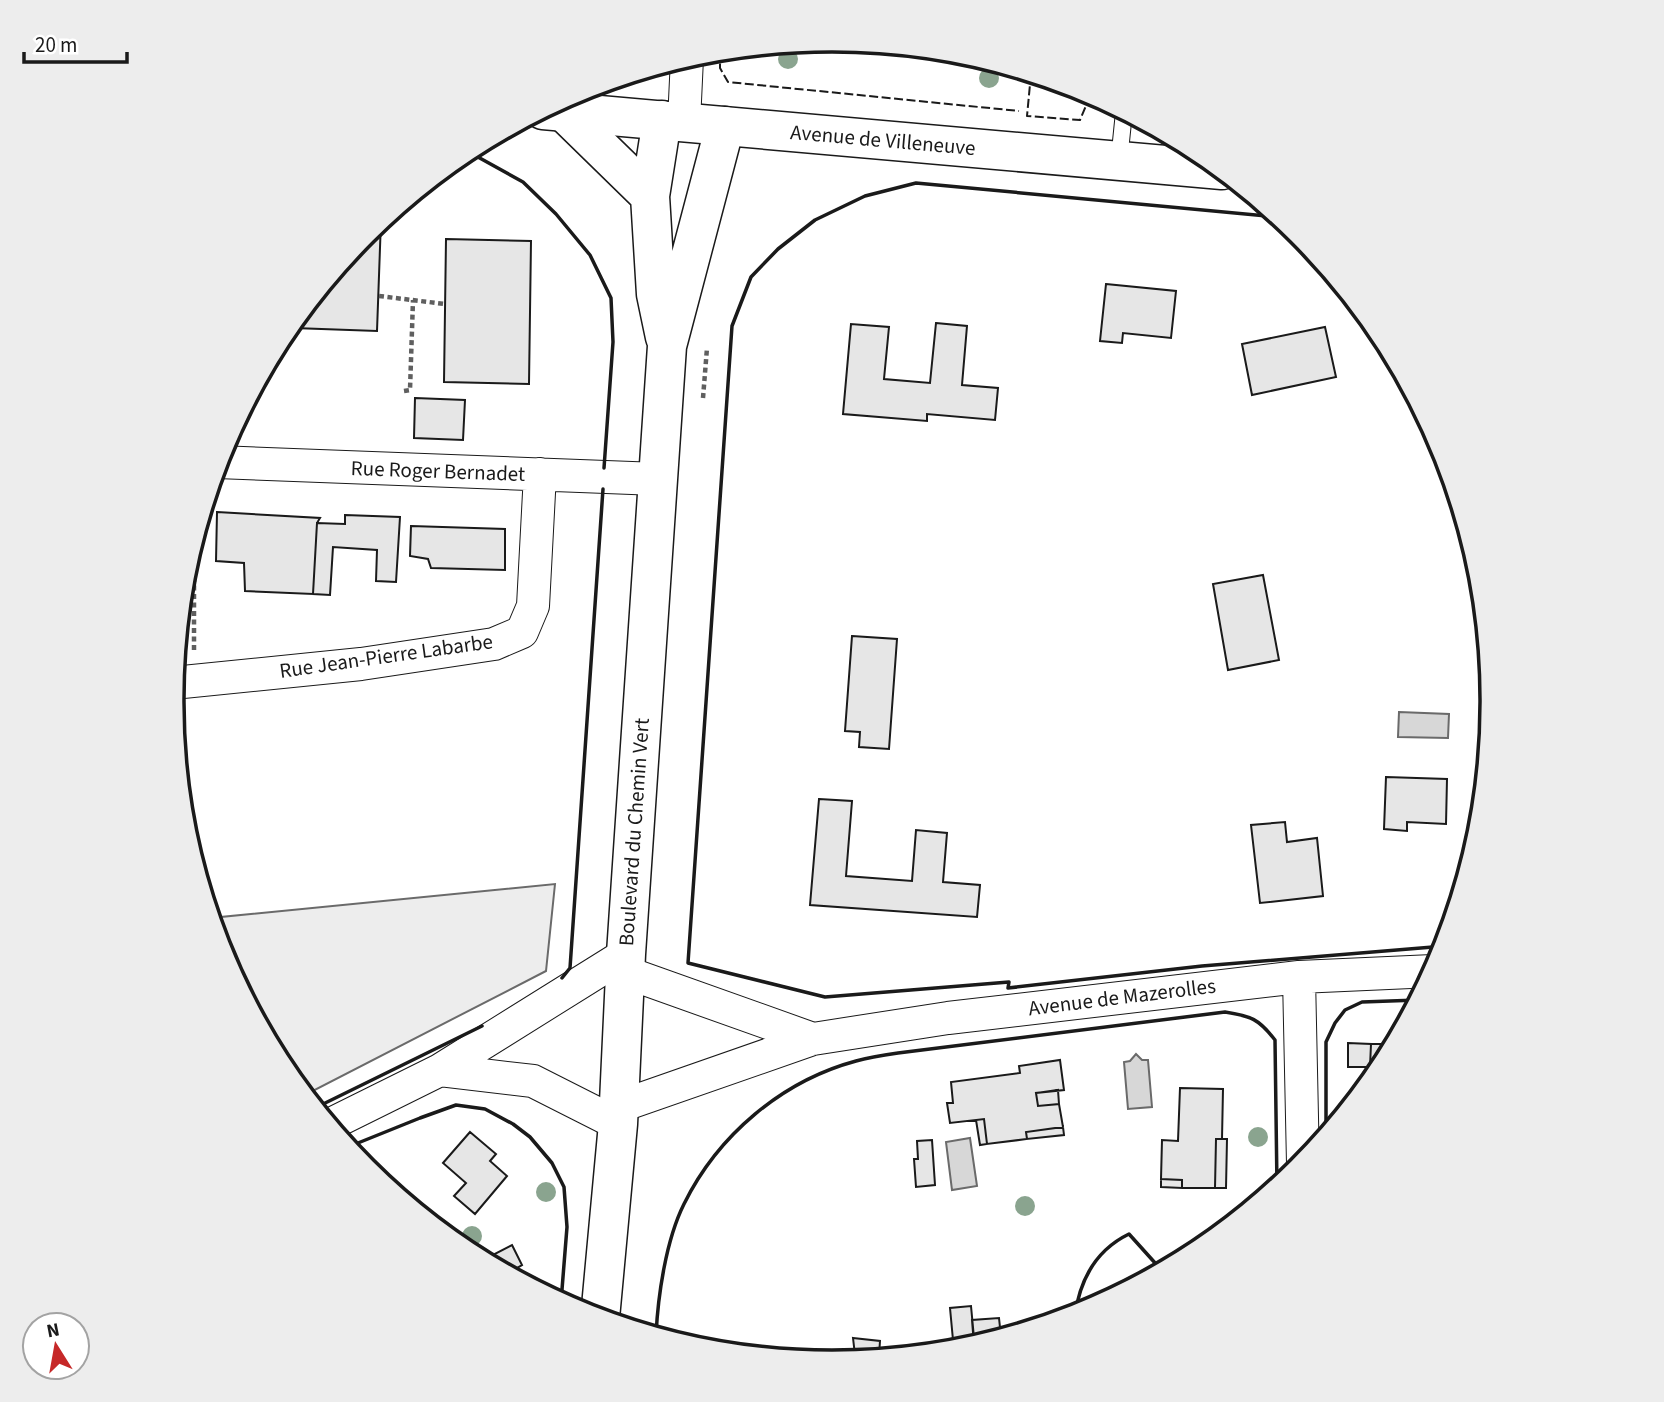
<svg xmlns="http://www.w3.org/2000/svg" width="1664" height="1402" viewBox="0 0 1664 1402" font-family="'Source Sans 3',sans-serif">
  <style>
    .green { fill: #ededed; stroke: #6a6a6a; stroke-width: 2 }
    .water { fill: #d7d7d7; stroke: #6a6a6a; stroke-width: 2 }
    .building { fill: #e6e6e6; stroke: #1a1a1a; stroke-width: 2 }
    .lines { fill: none; stroke-linecap: round; stroke-linejoin: round }
    .service-casing { stroke: #1a1a1a; stroke-width: 18 }
    .minor-casing { stroke: #1a1a1a; stroke-width: 34 }
    .tertiary-casing { stroke: #1a1a1a; stroke-width: 41 }
    .secondary-casing { stroke: #1a1a1a; stroke-width: 41 }
    .path { stroke: #5f5f5f; stroke-width: 4.5; stroke-dasharray: 5 3.5; stroke-linecap: butt }
    .service { stroke: #fff; stroke-width: 16 }
    .minor { stroke: #fff; stroke-width: 32 }
    .tertiary { stroke: #fff; stroke-width: 38 }
    .secondary { stroke: #fff; stroke-width: 38 }
    .fence { stroke: #1a1a1a; stroke-width: 2; stroke-dasharray: 9 3.5; stroke-linecap: butt }
    .wall { stroke: #1a1a1a; stroke-width: 3.5 }
    .tree { fill: #8aa48f }
    .labels { text-anchor: middle; stroke-width: 5; stroke-linejoin: round; paint-order: stroke }
    .street-label { font-size: 21px; fill: #1a1a1a; stroke: #fff }
    .rim { fill: none; stroke: #1a1a1a; stroke-width: 3.5 }
  </style>
  <rect width="100%" height="100%" fill="#fff"/>
  <!-- green -->
  <path class="green" d="M555,884L546,971L305,1095C267,1049 228,976 211,918Z"/>
  <!-- water -->
  <path class="water" d="M1399,712L1449,714L1448,738L1398,737Z
    M1136,1054L1142,1060H1148L1152,1107L1128,1109L1124,1062L1130,1061Z
    M970,1138L977,1186L952,1190L946,1142Z"/>
  <!-- building -->
  <path class="building" d="M381,220L377,331L294,328L295,319L365,234Z
    M446,239L531,241L529,384L444,382Z
    M1106,284L1176,291L1171,338L1123,333L1122,343L1100,341Z
    M936,323L967,326L962,385L998,388L995,420L927,414V421L843,414L851,324L889,327L884,379L930,383Z
    M1325,327L1336,377L1252,395L1242,344Z
    M415,398L465,400L463,440L414,438Z
    M217,512L320,518L317,523L313,594L245,591L244,563L216,561Z
    M345,515L400,517L396,582L376,581L377,550L333,547L330,595L313,594L317,523L345,524Z
    M411,526L505,529V570L431,568L428,559L410,556Z
    M1263,575L1279,660L1228,670L1213,584Z
    M852,636L897,639L889,749L859,747L860,732L845,731Z
    M1386,777L1447,779L1446,824L1407,822V831L1384,829Z
    M819,799L852,801L846,876L912,881L916,830L947,833L943,882L980,885L977,917L810,905Z
    M1285,822L1287,842L1317,838L1323,896L1260,903L1251,825Z
    M1348,1043L1371,1044L1370,1067H1348Z
    M1371,1044H1392L1382,1067H1370Z
    M1060,1060L1064,1090L1036,1093L1038,1106L1059,1104L1063,1127L1026,1132L1027,1139L987,1144L984,1119L950,1123L947,1103H953L951,1082L1020,1073L1019,1066Z
    M1180,1088L1223,1089L1222,1139H1216L1215,1188H1182V1180L1161,1179L1162,1140L1178,1141Z
    M1058,1090L1059,1104L1038,1106L1036,1093Z
    M984,1119L987,1144L980,1145L976,1120Z
    M1063,1127L1064,1135L1027,1139L1026,1132Z
    M470,1132L496,1154L490,1161L507,1176L475,1214L454,1196L466,1183L443,1163Z
    M1216,1139H1227L1226,1188H1215Z
    M932,1140L935,1185L916,1187L914,1159H918L917,1141Z
    M1161,1179L1182,1180V1188L1161,1187Z
    M512,1245L522,1265L510,1272L512,1275L483,1260Z
    M971,1306L974,1338L953,1340L950,1308Z
    M999,1318L1001,1337L974,1345L972,1320Z
    M853,1338L880,1341L879,1356L855,1355Z"/>
  <g class="lines">
    <defs>
      <path id="service" d="M1119,161L1124,112"/>
      <path id="minor" d="M684,122L687,58
        M217,462L658,479
        M173,683L361,664L494,644L522,632L533,606L540,474
        M625,972L813,1039
        M1299,977L1303,1164
        M440,1070L533,1081L618,1124
        M618,1107L813,1039L948,1018L1299,977L1433,971
        M329,1125L440,1070L626,954"/>
      <path id="tertiary" d="M564,112L650,196
        M662,120L650,196L656,294L665,337
        M600,1318L618,1124L626,954L667,346L725,126"/>
      <path id="secondary" d="M543,110L1222,170"/>
    </defs>
    <!-- service casing -->
    <use href="#service" class="service-casing"/>
    <!-- minor casing -->
    <use href="#minor" class="minor-casing"/>
    <!-- tertiary casing -->
    <use href="#tertiary" class="tertiary-casing"/>
    <!-- secondary casing -->
    <use href="#secondary" class="secondary-casing"/>
    <!-- path -->
    <path class="path" d="M379,296L445,304
      M404,391L410,390L413,300
      M703,398L707,348
      M194,650V539"/>
    <!-- service -->
    <use href="#service" class="service"/>
    <!-- minor -->
    <use href="#minor" class="minor"/>
    <!-- tertiary -->
    <use href="#tertiary" class="tertiary"/>
    <!-- secondary -->
    <use href="#secondary" class="secondary"/>
    <!-- fence -->
    <path class="fence" d="M720,51V68L728,82L1019,111
      M1031,74L1027,116L1080,120L1088,101L1107,102
      M607,82C627,84 640,83 654,68"/>
    <!-- wall -->
    <path class="wall" d="M467,151L523,182L556,214L590,255L611,298L613,342L604,468
      M1278,217L916,183L865,196L815,220L778,249L751,277L732,326L688,963L825,997L1009,982L1008,988L1202,966L1445,946
      M562,978L570,968L603,489
      M315,1108L482,1026
      M1326,1136V1042L1335,1023L1345,1010L1362,1002L1418,1000
      M348,1147L420,1118L456,1105L485,1109L513,1124L530,1137L552,1163L564,1187L567,1227L561,1302
      M1075,1315C1080,1280 1096,1250 1129,1234L1156,1264L1167,1268
      M656,1335C658,1295 666,1240 684,1204C718,1135 782,1081 856,1061C870,1057 884,1055 898,1053L1225,1012C1251,1016 1259,1019 1275,1040L1277,1187"/>
  </g>
  <!-- trees -->
  <g class="tree">
    <circle cx="788" cy="59" r="10"/>
    <circle cx="989" cy="78" r="10"/>
    <circle cx="1258" cy="1137" r="10"/>
    <circle cx="546" cy="1192" r="10"/>
    <circle cx="1025" cy="1206" r="10"/>
    <circle cx="472" cy="1236" r="10"/>
  </g>
  <g class="labels">
    <!-- street labels -->
    <g class="street-label">
      <text transform="translate(883 140) rotate(5)" y="7">Avenue de Villeneuve</text>
      <text transform="translate(438 471) rotate(2)" y="7">Rue Roger Bernadet</text>
      <text transform="translate(386 656) rotate(-8)" y="7">Rue Jean-Pierre Labarbe</text>
      <text transform="translate(634 832) rotate(-86)" y="7">Boulevard du Chemin Vert</text>
      <text transform="translate(1122 997) rotate(-7)" y="7">Avenue de Mazerolles</text>
    </g>
  </g>
  <!-- crop -->
  <path d="M0 0H1664V1402H0ZM832 52H832A648 648 0 0 1 1480 700V702A648 648 0 0 1 832 1350H832A648 648 0 0 1 184 702V700A648 648 0 0 1 832 52Z" fill="#ededed" fill-rule="evenodd"/>
  <path class="rim" d="M832 52H832A648 648 0 0 1 1480 700V702A648 648 0 0 1 832 1350H832A648 648 0 0 1 184 702V700A648 648 0 0 1 832 52Z"/>
  <!-- north arrow -->
  <g transform="translate(56 1346) rotate(349)"><circle r="33" fill="#ffffff" stroke="#a3a3a3" stroke-width="2"/>
  <path d="M0-5L12 26L0 18L-12 26Z" fill="#c62828"/>
  <text y="-10" font-size="19" font-weight="bold" text-anchor="middle" fill="#1a1a1a">N</text>
  </g>
  <!-- scale -->
  <path d="M24 52v10h103v-10" fill="none" stroke="#1a1a1a" stroke-width="3.5"/>
  <text x="35" y="52" font-size="21" fill="#1a1a1a" stroke="#ffffff" stroke-width="5" paint-order="stroke">20 m</text>
</svg>
